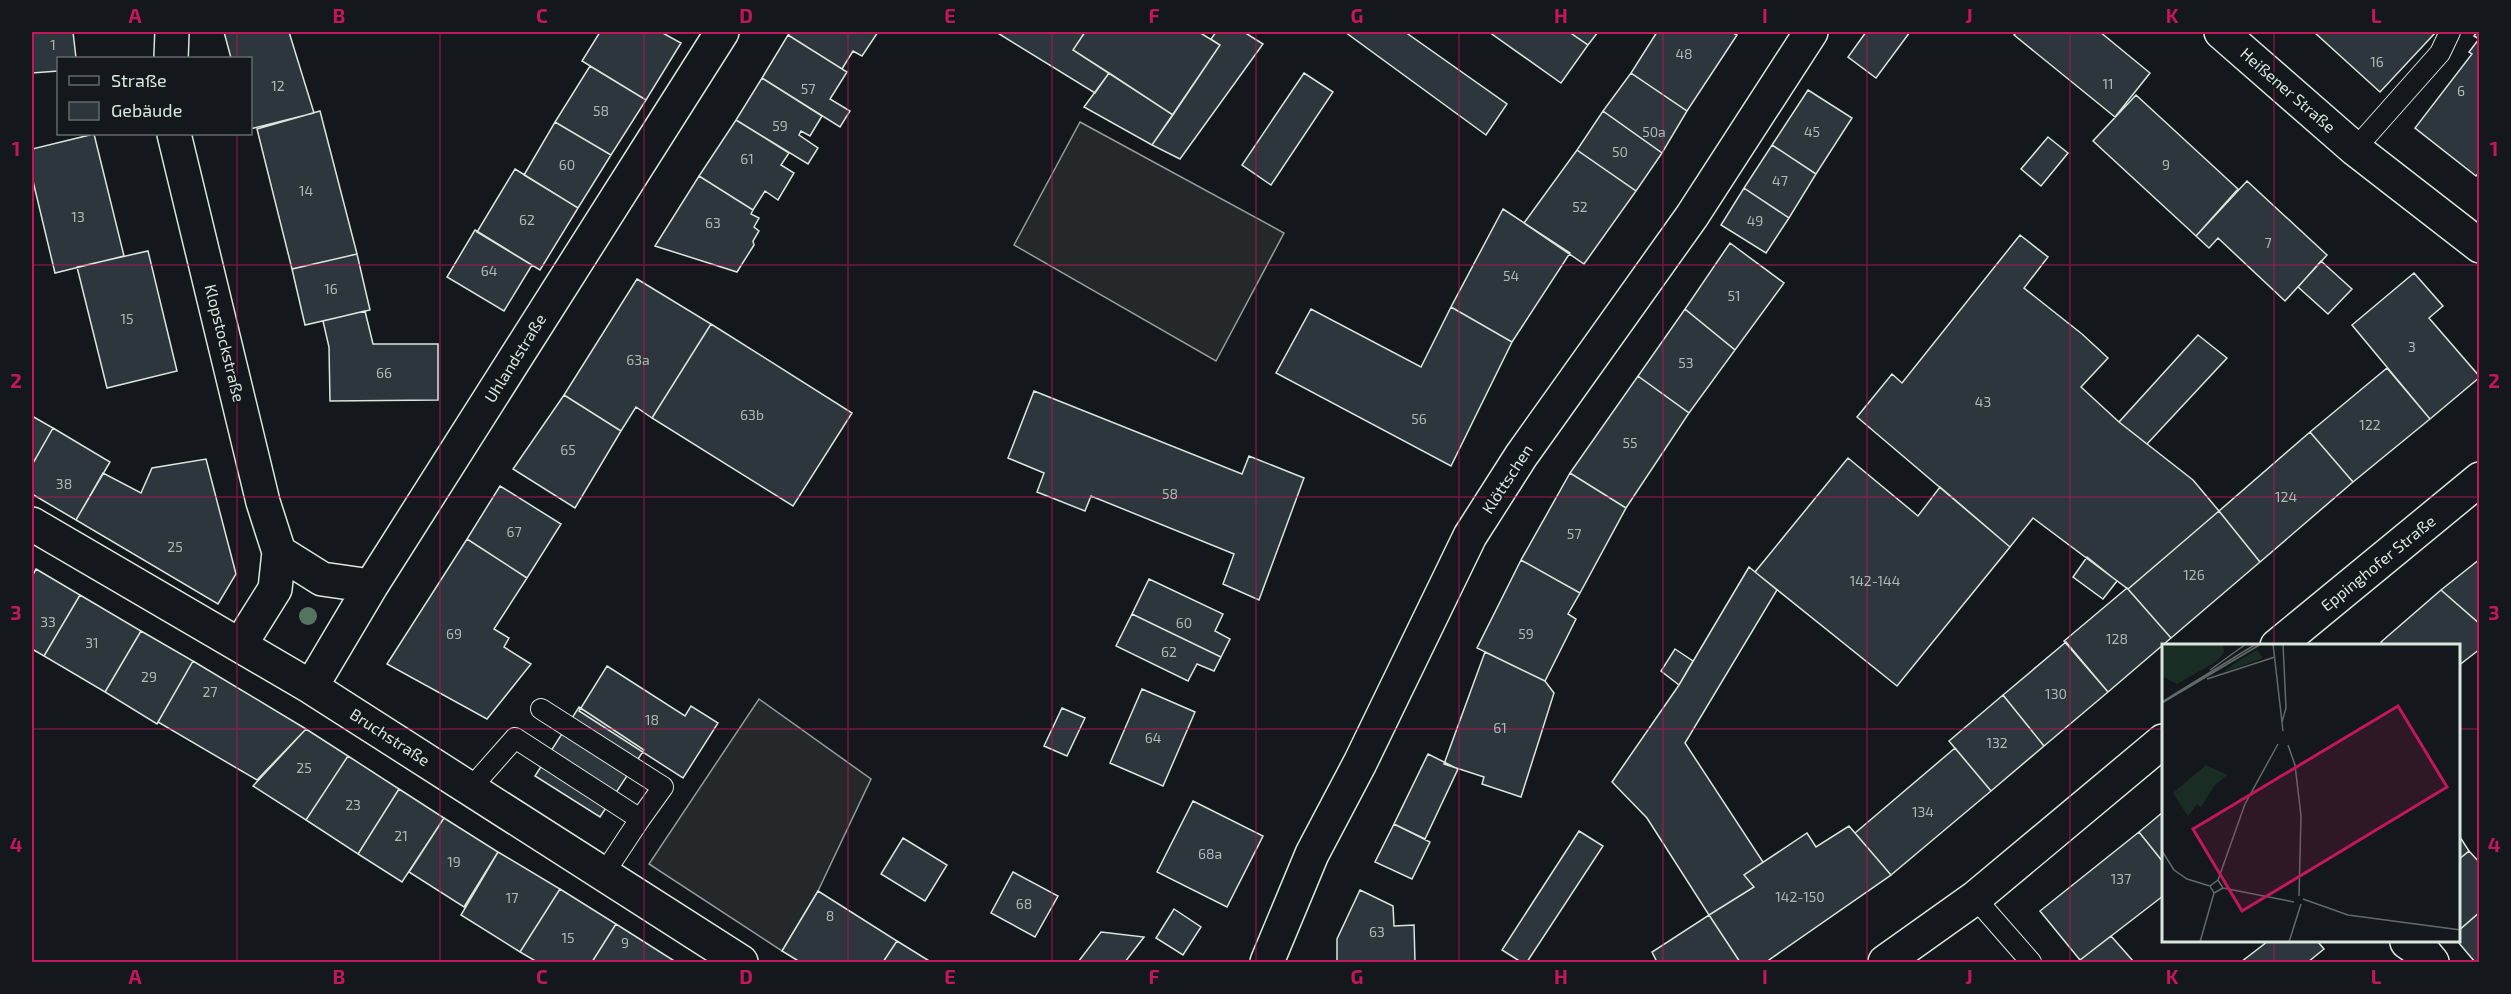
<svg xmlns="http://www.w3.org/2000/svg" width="2511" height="994" viewBox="0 0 2511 994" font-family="'Exo 2',sans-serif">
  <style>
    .parking { fill: #24282b; stroke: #939e99; stroke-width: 1.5 }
    .building { fill: #2c363c; stroke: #d8e6dc; stroke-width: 1.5 }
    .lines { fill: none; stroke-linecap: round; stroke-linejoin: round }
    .lane-casing { stroke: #d8e6dc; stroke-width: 22 }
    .street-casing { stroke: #d8e6dc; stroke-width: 36 }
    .secondary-casing { stroke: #d8e6dc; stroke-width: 36 }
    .lane { stroke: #14181c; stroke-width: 20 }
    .street { stroke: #14181c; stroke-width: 33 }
    .secondary { stroke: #14181c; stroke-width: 33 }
    .tree { fill: #55745f }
    .grid { fill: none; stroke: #c2185b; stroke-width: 1.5; stroke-opacity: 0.55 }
    .labels { text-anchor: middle; stroke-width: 4.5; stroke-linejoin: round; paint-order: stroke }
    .number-label { font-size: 14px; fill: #adbab4 }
    .street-label { font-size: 16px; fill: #d8e6dc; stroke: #14181c }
    .inset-road { fill: none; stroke: #626a69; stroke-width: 1.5 }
    .view { fill: #c2185b; fill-opacity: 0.15; stroke: #c2185b; stroke-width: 3 }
    .inset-edge { fill: none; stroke: #d8e6dc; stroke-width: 3 }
    .neatline { fill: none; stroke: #c2185b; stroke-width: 2 }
    .grid-label { font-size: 20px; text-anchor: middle; font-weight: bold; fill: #c2185b }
  </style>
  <rect width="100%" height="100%" fill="#14181c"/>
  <!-- parking -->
  <path class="parking" d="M1080,122L1284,233L1216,361L1014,245Z
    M759,699L871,779L818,891L782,951L649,864Z"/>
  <!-- building -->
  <path class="building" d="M32,32H73L76,58H58V71L32,73Z
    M224,32H289L314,113L250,129V58H231Z
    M600,32H661L681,43L646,100L582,61Z
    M791,32H878L862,56L853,51L842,69L788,35Z
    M996,32H1085L1073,50L1109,73L1095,93Z
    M1085,32H1199L1220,45L1173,115L1073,50Z
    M1216,32H1244L1263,44L1180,159L1152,145L1220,45L1211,39Z
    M1345,32H1405L1507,104L1486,135Z
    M1489,32H1569L1588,45L1561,83Z
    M1569,32H1598L1588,45Z
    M1657,32H1731L1737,35L1687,111L1631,73Z
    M1866,32H1910L1876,78L1848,57Z
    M2017,32H2100L2150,73L2115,117L2014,35Z
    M2314,32H2436L2380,92Z
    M2477,32H2480V171L2476,176L2415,128L2472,54L2469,52L2479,39L2474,36Z
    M788,35L847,72L830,99L850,111L840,127L762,78Z
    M590,66L646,100L611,155L555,122Z
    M1109,73L1173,115L1152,145L1084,107Z
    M1304,73L1333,92L1271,185L1242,165Z
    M1631,73L1687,111L1662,153L1603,111Z
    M762,78L822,116L810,136L801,131L799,135L818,148L808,164L736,120Z
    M1808,90L1852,118L1816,174L1772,145Z
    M2136,95L2238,189L2196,236L2093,141Z
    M320,111L357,254L292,269L257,129Z
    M1603,111L1662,153L1636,191L1577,150Z
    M736,120L789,153L781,165L794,173L778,200L765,191L753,210L699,176Z
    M555,122L611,155L578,208L524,175Z
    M94,134L124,256L55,273L32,177V149Z
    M2048,137L2068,153L2041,186L2021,169Z
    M1772,145L1816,174L1789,218L1744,188Z
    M1577,150L1636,191L1584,264L1524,223Z
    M515,169L578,208L540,270L477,232Z
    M699,176L753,210L751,214L759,218L754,227L759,231L753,241L754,245L737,272L655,246Z
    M2247,181L2327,255L2285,301L2218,238L2209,248L2196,236Z
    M1744,188L1789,218L1766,253L1721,225Z
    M1503,209L1570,253L1512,342L1451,307Z
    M475,230L532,265L504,311L447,277Z
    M2020,235L2048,257L2024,288L2082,334L2108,358L2081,387L2119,422L2193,480L2219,511L2128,589L2033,518L2010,547L1857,417L1892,374L1902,383Z
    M1730,243L1784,283L1735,350L1685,309Z
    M148,251L177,371L107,388L77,267Z
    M357,254L370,310L305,325L292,269Z
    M2321,261L2352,289L2328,314L2298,287Z
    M2414,273L2443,306L2429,318L2480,377L2430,419L2352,325Z
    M637,279L711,324L652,418L636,407L621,431L564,395Z
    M1451,307L1512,342L1451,466L1276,373L1311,309L1421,367Z
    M1685,309L1735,350L1689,413L1638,376Z
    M365,311L373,344H438V400L330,401L329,347L323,321Z
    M711,324L852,413L793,506L652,418Z
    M2198,335L2227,358L2147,444L2119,422Z
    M2387,368L2430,419L2353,482L2310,432Z
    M1638,376L1689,413L1626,508L1570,473Z
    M1034,391L1242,474L1249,456L1304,478L1259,600L1223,584L1234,554L1091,496L1085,511L1037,492L1044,473L1008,458Z
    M564,395L621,431L575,508L513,469Z
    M32,416L53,428L32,465Z
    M53,428L110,462L76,520L32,494V465Z
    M2310,432L2353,482L2260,562L2219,511Z
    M1848,458L1918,516L1940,487L2010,547L1897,686L1755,572Z
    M206,459L236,574L218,604L76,520L103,473L141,493L152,468Z
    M1570,473L1626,508L1580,593L1521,560Z
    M500,486L561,524L527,578L467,539Z
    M2219,511L2260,562L2171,638L2128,589Z
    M467,539L527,578L494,629L509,638L504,647L531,664L487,719L387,664Z
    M2087,557L2117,581L2103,599L2073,577Z
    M2480,559V624L2441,590Z
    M1521,560L1580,593L1568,614L1576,619L1545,681L1477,648Z
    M1749,567L1777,590L1685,743L1763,862L1744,875L1754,887L1709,915L1647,818L1612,782L1679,685Z
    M36,569L80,595L44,656L32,649V577Z
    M1149,579L1223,614L1215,631L1230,639L1221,657L1132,614Z
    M2127,588L2171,638L2108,692L2064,641Z
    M2441,590L2480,624V649L2458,666V646H2385L2381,642Z
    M80,595L141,631L105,692L44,656Z
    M1132,614L1221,657L1214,671L1197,664L1188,681L1116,646Z
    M141,631L193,661L157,724L105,692Z
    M2066,642L2108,692L2044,746L2003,695Z
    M1675,649L1693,661L1679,685L1661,671Z
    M1485,652L1545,681L1554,693L1521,797L1482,784L1484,777L1444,764Z
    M193,661L306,729L257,780L158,722Z
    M607,666L685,716L691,706L718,723L683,778L579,711Z
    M1142,689L1195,712L1163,786L1110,763Z
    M2003,695L2044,746L1991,791L1949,741Z
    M579,707L644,750L600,817L535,776Z
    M1062,708L1085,718L1067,756L1044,746Z
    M306,729L348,756L306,820L253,786Z
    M1955,748L1991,791L1891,875L1855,833Z
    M1428,754L1458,769L1425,839L1394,824Z
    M348,756L399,789L358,854L306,820Z
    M399,789L444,818L402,882L358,854Z
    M1193,801L1263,836L1227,907L1157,872Z
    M2163,812V862L2139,832Z
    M444,818L498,852L464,907L409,872Z
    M1394,824L1430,842L1412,879L1375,862Z
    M1849,826L1891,875L1766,962H1740L1709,915L1754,887L1744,875L1807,833L1816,847Z
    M1579,831L1603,846L1527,962H1521L1502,950Z
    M2139,832L2163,862V896L2080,960L2040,911Z
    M2458,834L2469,851L2458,860Z
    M903,838L947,865L925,901L881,874Z
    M2469,851L2480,863V912L2458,931V860Z
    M498,852L560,889L520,952L461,915Z
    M1013,872L1058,896L1035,937L991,913Z
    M560,889L616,924L592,962H537L520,952Z
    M1360,890L1393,906L1394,926L1414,925L1415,962H1337V939Z
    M818,891L897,941L883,962H800L782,951Z
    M1174,909L1201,927L1183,955L1156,938Z
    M2480,912V962H2475L2458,942V931Z
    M1709,915L1740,962H1657L1652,952Z
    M616,924L676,962H592Z
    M1101,932L1144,937L1125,962H1078Z
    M2111,936L2134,962H2077L2080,960Z
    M897,941L931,962H883Z
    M2267,942H2318L2324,949L2308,962H2241Z"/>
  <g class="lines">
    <defs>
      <path id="lane" d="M2355,149L2440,53L2450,32
        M541,709L663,787L640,819
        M470,789L515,738L640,819L603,875
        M1975,898L2031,962"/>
      <path id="street" d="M171,58L172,32
        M174,134L263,502L279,552L275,589L240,645
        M32,524L311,687L741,962
        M279,552L322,579L371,586
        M311,687L371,586L722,32
        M2407,942L2427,956L2432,962"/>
      <path id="secondary" d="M2221,32L2355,149L2480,246
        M2277,646L2480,479
        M1267,962L1312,854L1360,763L1470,536L1521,456L1692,216L1811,32
        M1885,962L1975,898L2163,741"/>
    </defs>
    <!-- lane casing -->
    <use href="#lane" class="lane-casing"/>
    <!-- street casing -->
    <use href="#street" class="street-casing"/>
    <!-- secondary casing -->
    <use href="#secondary" class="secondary-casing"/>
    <!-- lane -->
    <use href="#lane" class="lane"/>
    <!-- street -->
    <use href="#street" class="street"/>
    <!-- secondary -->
    <use href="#secondary" class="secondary"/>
  </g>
  <!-- trees -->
  <circle class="tree" cx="308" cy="616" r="9"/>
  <!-- grid -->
  <path class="grid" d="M237,32V58M440,32V962M644,32V962M848,32V962M1052,32V962M1256,32V962M1459,32V962M1663,32V962M1867,32V962M2070,32V962M2274,32V646M237,134V962M32,265H2480M32,497H2480M32,729H2163M2458,729H2480M2274,942V962"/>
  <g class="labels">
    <!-- number labels -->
    <g class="number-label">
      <text x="53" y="50">1</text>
      <text x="1684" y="59">48</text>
      <text x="2377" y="67">16</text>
      <text x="2108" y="89">11</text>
      <text x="278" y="91">12</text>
      <text x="808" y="94">57</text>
      <text x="2461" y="96">6</text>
      <text x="601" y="116">58</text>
      <text x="780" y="131">59</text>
      <text x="1654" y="137">50a</text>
      <text x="1812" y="137">45</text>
      <text x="1620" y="157">50</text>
      <text x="747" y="164">61</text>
      <text x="567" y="170">60</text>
      <text x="2166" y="170">9</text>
      <text x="1780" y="186">47</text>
      <text x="306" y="196">14</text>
      <text x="1580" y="212">52</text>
      <text x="78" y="222">13</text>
      <text x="527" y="225">62</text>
      <text x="1755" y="226">49</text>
      <text x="713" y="228">63</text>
      <text x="2268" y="248">7</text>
      <text x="489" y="276">64</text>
      <text x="1511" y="281">54</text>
      <text x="331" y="294">16</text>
      <text x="1734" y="301">51</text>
      <text x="127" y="324">15</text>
      <text x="2412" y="352">3</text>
      <text x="638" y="365">63a</text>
      <text x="1686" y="368">53</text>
      <text x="384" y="378">66</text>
      <text x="1983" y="407">43</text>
      <text x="752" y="420">63b</text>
      <text x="1419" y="424">56</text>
      <text x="2370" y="430">122</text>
      <text x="1630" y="448">55</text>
      <text x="568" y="455">65</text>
      <text x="64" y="489">38</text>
      <text x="1170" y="499">58</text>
      <text x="2286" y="502">124</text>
      <text x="514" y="537">67</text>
      <text x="1574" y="539">57</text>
      <text x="175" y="552">25</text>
      <text x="2194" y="580">126</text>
      <text x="1875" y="586">142-144</text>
      <text x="48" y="627">33</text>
      <text x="1184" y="628">60</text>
      <text x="454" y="639">69</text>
      <text x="1526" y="639">59</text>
      <text x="2117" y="644">128</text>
      <text x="92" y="648">31</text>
      <text x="1169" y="657">62</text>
      <text x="149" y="682">29</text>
      <text x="210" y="697">27</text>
      <text x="2056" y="699">130</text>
      <text x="652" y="725">18</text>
      <text x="1500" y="733">61</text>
      <text x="1153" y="743">64</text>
      <text x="1997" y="748">132</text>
      <text x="304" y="773">25</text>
      <text x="353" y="810">23</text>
      <text x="1923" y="817">134</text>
      <text x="401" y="841">21</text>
      <text x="1210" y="859">68a</text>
      <text x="454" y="867">19</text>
      <text x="2121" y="884">137</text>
      <text x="1800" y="902">142-150</text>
      <text x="512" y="903">17</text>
      <text x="1024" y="909">68</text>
      <text x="830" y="921">8</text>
      <text x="1377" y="937">63</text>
      <text x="568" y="943">15</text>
      <text x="625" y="948">9</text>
    </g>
    <!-- street labels -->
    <g class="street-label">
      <text transform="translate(2288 90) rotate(41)" y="6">Heißener Straße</text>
      <text transform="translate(225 343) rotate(76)" y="6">Klopstockstraße</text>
      <text transform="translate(515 358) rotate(-58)" y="6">Uhlandstraße</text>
      <text transform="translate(1507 479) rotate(-57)" y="6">Klöttschen</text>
      <text transform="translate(2378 563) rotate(-39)" y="6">Eppinghofer Straße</text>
      <text transform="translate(390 737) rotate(33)" y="6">Bruchstraße</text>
    </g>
  </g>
  <!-- overview -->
  <g transform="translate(2162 644)">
    <rect width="298" height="298" fill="#14181c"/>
    <path d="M0,0H61L62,8L55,17L15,40L0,32ZM95,6L101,14L62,28L73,19ZM44,121L65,131L52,142L39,163L35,160L26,172L11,149Z" fill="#1a2d24"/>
    <path class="inset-road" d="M111,0L121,87M48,26L84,0M45,35L113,13M0,58L94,0M0,59L99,0M120,78L124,64L121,0M126,101L133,121L139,172L137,252M0,207L12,226L25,235L48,242M56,236L83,160L116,100M61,244L132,258M141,255L186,271L299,286M38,298L52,249L48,242L56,236L61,244L52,249M127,298L139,260"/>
    <path class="view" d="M236,62L285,143L80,267L31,185Z"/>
    <rect width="298" height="298" class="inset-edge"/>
  </g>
  <!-- border -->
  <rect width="2511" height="994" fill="none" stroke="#14181c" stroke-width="66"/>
  <!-- legend -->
  <rect x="57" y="57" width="195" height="78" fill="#14181c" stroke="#626a69" stroke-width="1.5"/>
  <rect x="69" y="76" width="30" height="9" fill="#14181c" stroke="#626a69" stroke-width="1.5"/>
  <text x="111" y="87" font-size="18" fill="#d8e6dc">Straße</text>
  <rect x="69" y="102" width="30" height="18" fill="#2c363c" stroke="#626a69" stroke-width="1.5"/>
  <text x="111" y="117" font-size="18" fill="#d8e6dc">Gebäude</text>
  <rect x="33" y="33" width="2445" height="928" class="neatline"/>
  <g class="grid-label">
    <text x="135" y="23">A</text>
    <text x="339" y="23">B</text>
    <text x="542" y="23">C</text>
    <text x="746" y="23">D</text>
    <text x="950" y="23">E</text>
    <text x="1154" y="23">F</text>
    <text x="1357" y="23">G</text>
    <text x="1561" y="23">H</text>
    <text x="1765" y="23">I</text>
    <text x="1969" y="23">J</text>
    <text x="2172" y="23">K</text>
    <text x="2376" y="23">L</text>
    <text x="16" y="156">1</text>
    <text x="2494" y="156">1</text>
    <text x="16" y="388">2</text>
    <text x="2494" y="388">2</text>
    <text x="16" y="620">3</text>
    <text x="2494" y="620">3</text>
    <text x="16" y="852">4</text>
    <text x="2494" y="852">4</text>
    <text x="135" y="984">A</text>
    <text x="339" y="984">B</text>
    <text x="542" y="984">C</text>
    <text x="746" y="984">D</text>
    <text x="950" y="984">E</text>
    <text x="1154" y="984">F</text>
    <text x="1357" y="984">G</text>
    <text x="1561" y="984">H</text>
    <text x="1765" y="984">I</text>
    <text x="1969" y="984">J</text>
    <text x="2172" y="984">K</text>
    <text x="2376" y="984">L</text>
  </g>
</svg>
